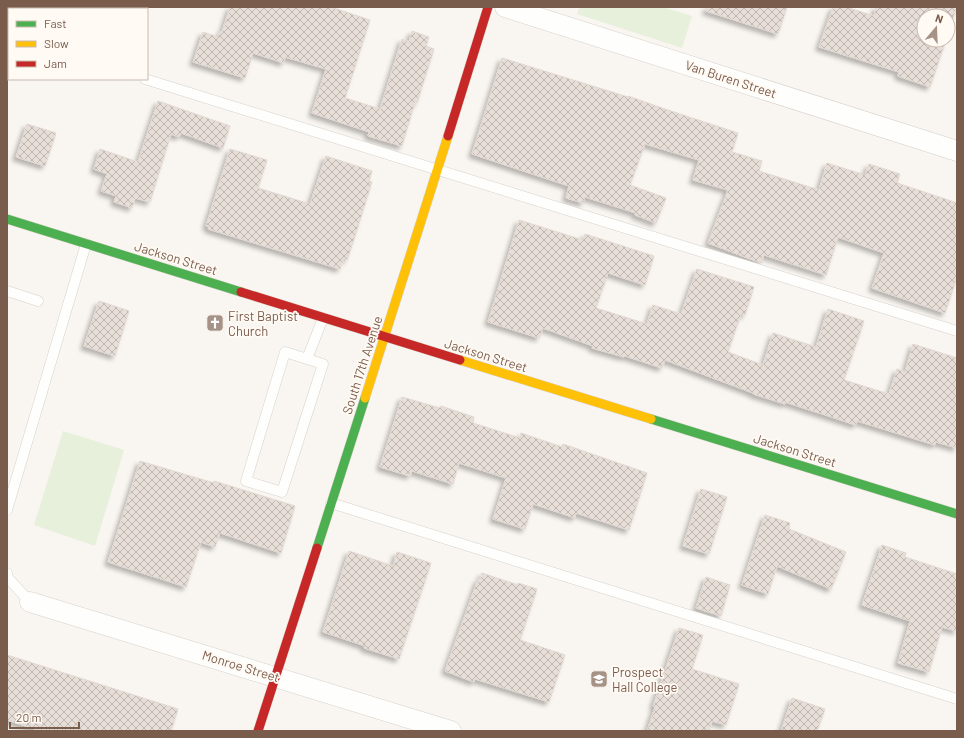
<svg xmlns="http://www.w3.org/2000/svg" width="964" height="738" viewBox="0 0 964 738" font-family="Barlow,sans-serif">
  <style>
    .green { fill: #e7f0db }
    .building { fill: url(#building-cross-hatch); stroke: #e2d8d2; filter: url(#shadow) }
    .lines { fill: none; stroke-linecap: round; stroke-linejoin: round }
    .lane-casing { stroke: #d7d1cb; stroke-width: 11 }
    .street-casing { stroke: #d7d1cb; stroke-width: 21 }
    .fast-casing { stroke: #d9d2cb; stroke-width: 10 }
    .slow-casing { stroke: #d9d2cb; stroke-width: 10 }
    .jam-casing { stroke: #d9d2cb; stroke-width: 10 }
    .lane { stroke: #fefefd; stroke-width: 10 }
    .street { stroke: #fefefd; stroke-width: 20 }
    .fast { stroke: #4caf50; stroke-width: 9 }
    .slow { stroke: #ffc107; stroke-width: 9 }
    .jam { stroke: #c62828; stroke-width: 9 }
    .labels { text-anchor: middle; stroke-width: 3.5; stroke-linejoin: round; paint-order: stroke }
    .street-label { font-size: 13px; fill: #7a5c4d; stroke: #fffaf3 }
    .poi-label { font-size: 13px; fill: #7a5c4d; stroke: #fffaf3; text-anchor: start }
  </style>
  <defs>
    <pattern id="building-cross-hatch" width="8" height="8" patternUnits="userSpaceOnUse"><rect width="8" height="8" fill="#e6ded7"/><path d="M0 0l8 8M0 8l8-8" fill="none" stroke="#bfb7b1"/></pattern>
    <filter id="shadow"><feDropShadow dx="-3.5" dy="3.5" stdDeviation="2" flood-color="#0004"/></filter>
  </defs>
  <rect width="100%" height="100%" fill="#f9f5f0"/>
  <!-- green -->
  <path class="green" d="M580,7H663L692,16L682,48L577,14Z
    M63,431L124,450L95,546L34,525Z"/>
  <!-- building -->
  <path class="building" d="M230,7H331L370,20L345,98L380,109L402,39L409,42L412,31L429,37L426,46L434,49L417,103L415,102L402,146L368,136L369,132L312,113L326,69L285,57L284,63L253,53L245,78L193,62L203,32L218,37L220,32H222Z
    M707,7H787L778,34L706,11Z
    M833,7H846L874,16L876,7H957L948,33V16H924V40H946L930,87L898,76L899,72L819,47Z
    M502,58L628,97V96L665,109L738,133L732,152L762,161L759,171L819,190L827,163L865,175L869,164L900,174L897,183L957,203V277L945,313L872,288L884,253L838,237L826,275L764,255L761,263L708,243L728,190L693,180L699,160L645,144L630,185L666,198L656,223L635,215L636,213L585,197L583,203L566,198L569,186L472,154Z
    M158,101L230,126L223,148L181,133L179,137L171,134L150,202L135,198L132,208L114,202L116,196L101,191L107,174L94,169L100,149L138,162Z
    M27,124L56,133L45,166L16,157Z
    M230,149L267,160L258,188L310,204L326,156L372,171L369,181L372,182L355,236L347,260L344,258L340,269L208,229L209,227L206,226Z
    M519,220L583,240L585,234L654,256L645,285L608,273L596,308L647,324L653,305L681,314L697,269L754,287L745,315L741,314L728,352L763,365L773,333L816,347L828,309L864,321L844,380L889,394L897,369L905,372L913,344L957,358V448L936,442L935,445L857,421L856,425L785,402V404L753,394V393L665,360L662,368L625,356L624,357L592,348L593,346L543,328L539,338L488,322Z
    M99,301L129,311L115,356L84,346Z
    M402,397L440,408L441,406L474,417L473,423L520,438L521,433L562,447L563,444L647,473L629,530L576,513L575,518L533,504L525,529L493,519L506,478L459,463L453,484L412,471L410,476L380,467Z
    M140,461L214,483V481L295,506L281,553L220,533L215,547L201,542L186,587L108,562Z
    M701,489L727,497L709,554L683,546Z
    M765,515L790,523L789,529L846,552L831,589L777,566L768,594L742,585Z
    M882,545L906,553L905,557L957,574V631L942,627L929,672L898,663L910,621L862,605Z
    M349,551L393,566L397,552L431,563L399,659L364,648L365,646L323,632Z
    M482,573L518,585V583L537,589L520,640L565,655L549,702L475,679L474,682L445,671L478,579L480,580Z
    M706,577L730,585L721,616L696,608Z
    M679,628L703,635L692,669L739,684L726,725L712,721L709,731H647L655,707L653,706Z
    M7,655L178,709L171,731H41L7,720Z
    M792,698L825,709L817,731H781Z"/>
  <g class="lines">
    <defs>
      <path id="lane" d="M7,37H9
        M145,79L957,331
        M7,291L38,301
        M285,352L323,364L282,492L246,481Z
        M307,359L323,318
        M331,503L957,699
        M7,510L86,244
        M7,573L8,578L30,602"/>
      <path id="street" d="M505,7L957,151
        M30,602L451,731"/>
      <path id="fast" d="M7,219L241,292
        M651,419L957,514
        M317,548L365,398"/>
      <path id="slow" d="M460,360L651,419
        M365,398L448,136"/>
      <path id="jam" d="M448,136L488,7
        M241,292L460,360
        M258,731L317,548"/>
    </defs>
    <!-- lane casing -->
    <use href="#lane" class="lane-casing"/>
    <!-- street casing -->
    <use href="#street" class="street-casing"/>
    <!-- fast casing -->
    <use href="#fast" class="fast-casing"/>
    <!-- slow casing -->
    <use href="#slow" class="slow-casing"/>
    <!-- jam casing -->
    <use href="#jam" class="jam-casing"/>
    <!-- lane -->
    <use href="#lane" class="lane"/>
    <!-- street -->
    <use href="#street" class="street"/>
    <!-- fast -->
    <use href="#fast" class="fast"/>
    <!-- slow -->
    <use href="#slow" class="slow"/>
    <!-- jam -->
    <use href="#jam" class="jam"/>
  </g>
  <!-- icons -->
  <defs>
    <symbol id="church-square" viewBox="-11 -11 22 22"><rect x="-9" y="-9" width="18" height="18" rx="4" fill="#a69286" stroke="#fffaf3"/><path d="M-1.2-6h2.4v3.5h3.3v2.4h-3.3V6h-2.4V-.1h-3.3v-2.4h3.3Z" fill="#fff"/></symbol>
    <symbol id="school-square" viewBox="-11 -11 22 22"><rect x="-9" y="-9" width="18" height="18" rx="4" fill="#a69286" stroke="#fffaf3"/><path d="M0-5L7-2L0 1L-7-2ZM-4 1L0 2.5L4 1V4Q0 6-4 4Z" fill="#fff"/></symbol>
  </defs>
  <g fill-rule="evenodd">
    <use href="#church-square" x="205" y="313" width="20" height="20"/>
    <use href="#school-square" x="589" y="669" width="20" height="20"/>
  </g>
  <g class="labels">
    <!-- street labels -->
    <g class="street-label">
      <text transform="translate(731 79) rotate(18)" y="5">Van Buren Street</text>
      <text transform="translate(176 258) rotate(17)" y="5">Jackson Street</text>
      <text transform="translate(486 355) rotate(17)" y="5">Jackson Street</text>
      <text transform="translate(362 365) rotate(-72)" y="5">South 17th Avenue</text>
      <text transform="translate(795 450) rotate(17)" y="5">Jackson Street</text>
      <text transform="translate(241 666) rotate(17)" y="5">Monroe Street</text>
    </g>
    <!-- poi labels -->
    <g class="poi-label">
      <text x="228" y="321">First Baptist<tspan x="228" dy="15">Church</tspan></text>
      <text x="612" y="677">Prospect<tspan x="612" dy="15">Hall College</tspan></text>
    </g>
  </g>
  <!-- border -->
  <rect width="964" height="738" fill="none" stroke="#7a5c4d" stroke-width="16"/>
  <!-- legend -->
  <rect x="8" y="8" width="140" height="72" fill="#fffaf3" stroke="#cabbb1"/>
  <rect x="16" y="21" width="20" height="6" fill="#4caf50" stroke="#cabbb1"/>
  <text x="44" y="28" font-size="12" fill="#7a5c4d">Fast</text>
  <rect x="16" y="41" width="20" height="6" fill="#ffc107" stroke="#cabbb1"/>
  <text x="44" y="48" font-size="12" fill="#7a5c4d">Slow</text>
  <rect x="16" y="61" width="20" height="6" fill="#c62828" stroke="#cabbb1"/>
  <text x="44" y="68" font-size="12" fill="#7a5c4d">Jam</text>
  <!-- north arrow -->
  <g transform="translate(936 28) rotate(19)"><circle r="19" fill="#fffaf3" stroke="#cabbb1"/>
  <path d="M0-3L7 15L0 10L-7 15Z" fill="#a69286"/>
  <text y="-6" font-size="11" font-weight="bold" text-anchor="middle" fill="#7a5c4d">N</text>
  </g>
  <!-- scale -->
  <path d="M10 722v6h69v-6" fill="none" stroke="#7a5c4d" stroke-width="2"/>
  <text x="16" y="722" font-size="12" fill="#7a5c4d" stroke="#fffaf3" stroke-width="3" paint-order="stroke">20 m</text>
</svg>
